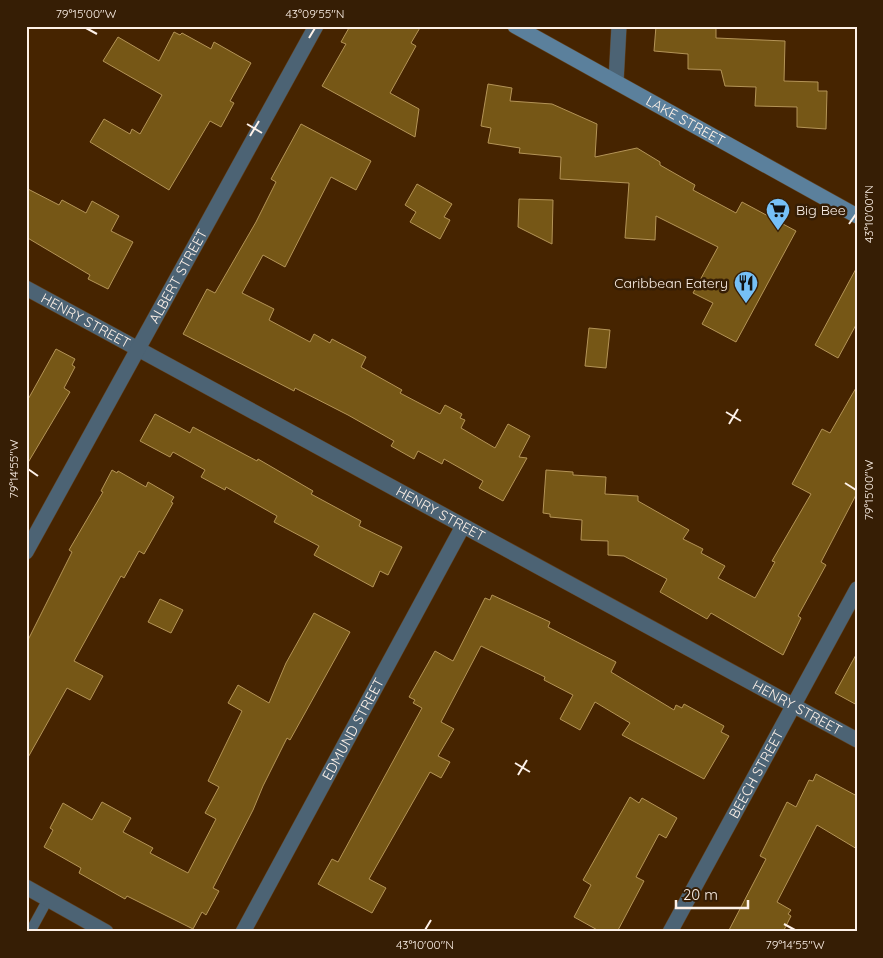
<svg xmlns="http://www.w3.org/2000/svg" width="883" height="958" viewBox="0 0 883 958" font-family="Quicksand,sans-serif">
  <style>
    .building { fill: #765716; stroke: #b49457 }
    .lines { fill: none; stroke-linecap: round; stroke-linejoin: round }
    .lane-casing { stroke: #604120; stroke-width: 11 }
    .street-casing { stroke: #604120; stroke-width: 16 }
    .secondary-casing { stroke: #604120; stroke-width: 16 }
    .lane { stroke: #4c6374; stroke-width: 10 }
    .street { stroke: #4c6374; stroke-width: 15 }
    .secondary { stroke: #5b809c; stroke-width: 15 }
    .ticks { fill: none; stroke: #fdf1e8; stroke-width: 2 }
    .labels { text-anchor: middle; stroke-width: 5; stroke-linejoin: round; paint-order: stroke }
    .street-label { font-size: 14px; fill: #fdf1e8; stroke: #361e05 }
    .poi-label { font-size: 14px; fill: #fdf1e8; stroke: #361e05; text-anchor: start }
    .neatline { fill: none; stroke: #fdf1e8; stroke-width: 2 }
    .ticks-label { font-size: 12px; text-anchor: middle; fill: #fdf1e8 }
  </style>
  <rect width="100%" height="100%" fill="#462400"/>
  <!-- building -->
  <path class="building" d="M350,26H421L411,43L416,46L390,93L419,109L415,137L322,86L346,44L341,42Z
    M656,26H716V38L785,41L784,81L818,82V91H827L826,129L797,127V107L755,106L756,87L725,86L721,70L688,69V54L654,51Z
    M174,32L180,35L182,33L211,49L214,42L251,63L230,101L234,103L221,127L210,121L169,190L90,142L104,119L130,134L132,129L140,134L162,95L103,61L118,37L159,61Z
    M488,84L512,88L510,101L552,104L597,124L595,157L637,148L660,162V165L695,185L693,190L736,213L742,202L796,231L736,342L702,324L713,303L693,293L718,247L656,216L655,240L625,238L629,183L560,179L561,157L519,153L520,148L488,143L491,128L481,126Z
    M301,124L371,161L356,190L331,177L285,267L263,255L242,293L274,309L269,320L310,342L314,334L330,343L332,339L366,357L361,367L402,390L400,393L440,414L445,405L462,414L460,418L465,420L461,428L495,448L508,424L530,436L519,457L527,458L503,501L479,488L483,481L444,459L442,464L418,451L414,459L391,446L394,441L348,415L295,388L294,391L183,334L207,289L215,293L256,222L276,182L271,179Z
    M417,184L452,204L444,217L450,220L440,239L410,222L416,212L405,205Z
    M26,188L59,205L62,200L86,213L92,201L119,216L111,231L133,242L108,289L88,279L90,275L26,237Z
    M519,199L553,200L552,244L518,227Z
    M857,267V323L838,358L815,345Z
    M589,328L610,330L606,368L585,366Z
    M56,349L75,359L72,365L75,367L64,388L70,392L26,466V403Z
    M857,386V493L821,562L826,565L798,616L801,618L783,655L711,613L707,619L660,592L667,579L624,556L608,555V541L581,540L582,520L550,517V514L543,513L546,470L573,472V475L606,477L605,494L638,496V501L689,530L683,539L703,549L701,553L725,566L718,578L755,598L775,562L772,561L811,494L792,484L822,429L830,433Z
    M155,414L190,433L193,427L257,461L258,459L313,491L311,494L361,521L359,526L402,547L388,575L380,571L373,587L314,555L319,546L274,522L277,516L226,487L225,490L201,477L205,470L173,452L170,457L140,441Z
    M112,470L117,473L118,471L146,487L148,482L174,497L171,502L173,503L144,554L139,551L124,578L121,576L74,661L103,676L90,700L67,688L26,761V644L72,552L69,550L103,492L101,491Z
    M492,595L550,622L548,627L616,662L611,672L674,710L676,705L682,708L684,704L724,726L721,732L729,736L704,779L622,735L630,723L595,702L580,730L560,719L573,695L544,680L545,677L481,646L441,722L454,729L438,756L450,762L441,778L430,772L369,879L386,888L372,913L318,884L332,859L338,862L422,708L413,703L415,700L409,697L435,651L453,661L485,598L490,600Z
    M160,599L183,610L171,633L148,622Z
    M314,613L350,632L290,740L287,738L263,786L253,810L213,888L219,891L206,915L202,912L193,929L127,896L125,899L79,873L81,868L44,847L53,830L50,828L63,803L92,820L102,802L131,818L123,832L153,848L150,853L188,873L216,819L205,813L219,787L208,781L242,711L228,703L238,685L269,703L286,663Z
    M857,653V705L835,693Z
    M816,774L857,796V849L817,825L777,902L791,910L788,914L791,916L783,932H728L766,859L760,856L787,802L796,807L809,780L813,781Z
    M630,797L639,803L642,798L677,818L666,838L659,834L636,877L644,881L617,932H601L574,917L591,885L583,880Z"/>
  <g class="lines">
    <defs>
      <path id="lane" d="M30,932L48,899"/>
      <g id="street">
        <path d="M616,82L619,26"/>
        <path id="s1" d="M26,288L857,740"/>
        <path id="s2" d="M26,552L316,26"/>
        <path d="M26,887L106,932"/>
        <path id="s3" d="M243,932L463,526"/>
        <path id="s4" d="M670,932L857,589"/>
      </g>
      <g id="secondary">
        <path id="s5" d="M515,26L857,216"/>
      </g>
    </defs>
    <!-- lane casing -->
    <use href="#lane" class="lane-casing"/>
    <!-- street casing -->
    <use href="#street" class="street-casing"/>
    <!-- secondary casing -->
    <use href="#secondary" class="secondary-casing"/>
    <!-- lane -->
    <use href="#lane" class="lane"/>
    <!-- street -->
    <use href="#street" class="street"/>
    <!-- secondary -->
    <use href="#secondary" class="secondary"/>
  </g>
  <!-- ticks -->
  <path class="ticks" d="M86,28L97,34M309,38L315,28M247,124L262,133M250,136L259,121M849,224L856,214M726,412L741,421M729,424L738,409M28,469L38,476M845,483L856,490M515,763L530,772M518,775L527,760M784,924L795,930M425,930L431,920"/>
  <!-- icons -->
  <defs>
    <symbol id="supermarket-pin" viewBox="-11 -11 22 30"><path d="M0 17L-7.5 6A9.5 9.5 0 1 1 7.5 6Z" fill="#76c0f7" stroke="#361e05"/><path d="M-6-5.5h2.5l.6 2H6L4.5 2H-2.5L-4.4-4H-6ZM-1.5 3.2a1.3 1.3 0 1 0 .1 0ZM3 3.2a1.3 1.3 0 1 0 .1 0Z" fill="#111"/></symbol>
    <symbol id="restaurant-pin" viewBox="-11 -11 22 30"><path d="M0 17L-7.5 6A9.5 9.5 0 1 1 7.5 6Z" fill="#76c0f7" stroke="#361e05"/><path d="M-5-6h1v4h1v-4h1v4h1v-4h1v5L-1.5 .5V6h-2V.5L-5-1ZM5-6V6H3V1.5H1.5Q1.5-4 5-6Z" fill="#111"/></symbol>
  </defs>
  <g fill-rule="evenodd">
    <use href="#supermarket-pin" x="764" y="196" width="28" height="38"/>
    <use href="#restaurant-pin" x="732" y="269" width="28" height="38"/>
  </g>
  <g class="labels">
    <!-- street labels -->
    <g class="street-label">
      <text dy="5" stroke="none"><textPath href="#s5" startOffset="195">LAKE STREET</textPath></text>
      <text dy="5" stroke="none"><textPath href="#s2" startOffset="315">ALBERT STREET</textPath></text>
      <text dy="5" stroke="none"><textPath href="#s1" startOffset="68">HENRY STREET</textPath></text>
      <text dy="5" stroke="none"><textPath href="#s1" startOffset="472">HENRY STREET</textPath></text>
      <text dy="5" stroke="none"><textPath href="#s1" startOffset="878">HENRY STREET</textPath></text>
      <text dy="5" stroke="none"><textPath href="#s3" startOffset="231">EDMUND STREET</textPath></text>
      <text dy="5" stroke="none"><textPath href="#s4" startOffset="180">BEECH STREET</textPath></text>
    </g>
    <!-- poi labels -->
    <g class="poi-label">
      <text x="796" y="215">Big Bee</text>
      <text x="728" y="288" text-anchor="end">Caribbean Eatery</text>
    </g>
  </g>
  <!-- border -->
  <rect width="883" height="958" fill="none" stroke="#361e05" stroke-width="55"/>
  <!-- scale -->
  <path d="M676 900v8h72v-8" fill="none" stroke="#fdf1e8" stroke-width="2.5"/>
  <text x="683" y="900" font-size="15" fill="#fdf1e8" stroke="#361e05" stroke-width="4" paint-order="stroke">20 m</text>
  <rect x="28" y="28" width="828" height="902" class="neatline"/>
  <g class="ticks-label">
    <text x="86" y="18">79°15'00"W</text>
    <text x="315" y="18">43°09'55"N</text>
    <text transform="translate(869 214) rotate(-90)" y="4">43°10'00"N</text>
    <text transform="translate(14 469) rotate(-90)" y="4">79°14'55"W</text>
    <text transform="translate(869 490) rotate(-90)" y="4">79°15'00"W</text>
    <text x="425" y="949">43°10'00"N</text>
    <text x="795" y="949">79°14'55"W</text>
  </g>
</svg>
